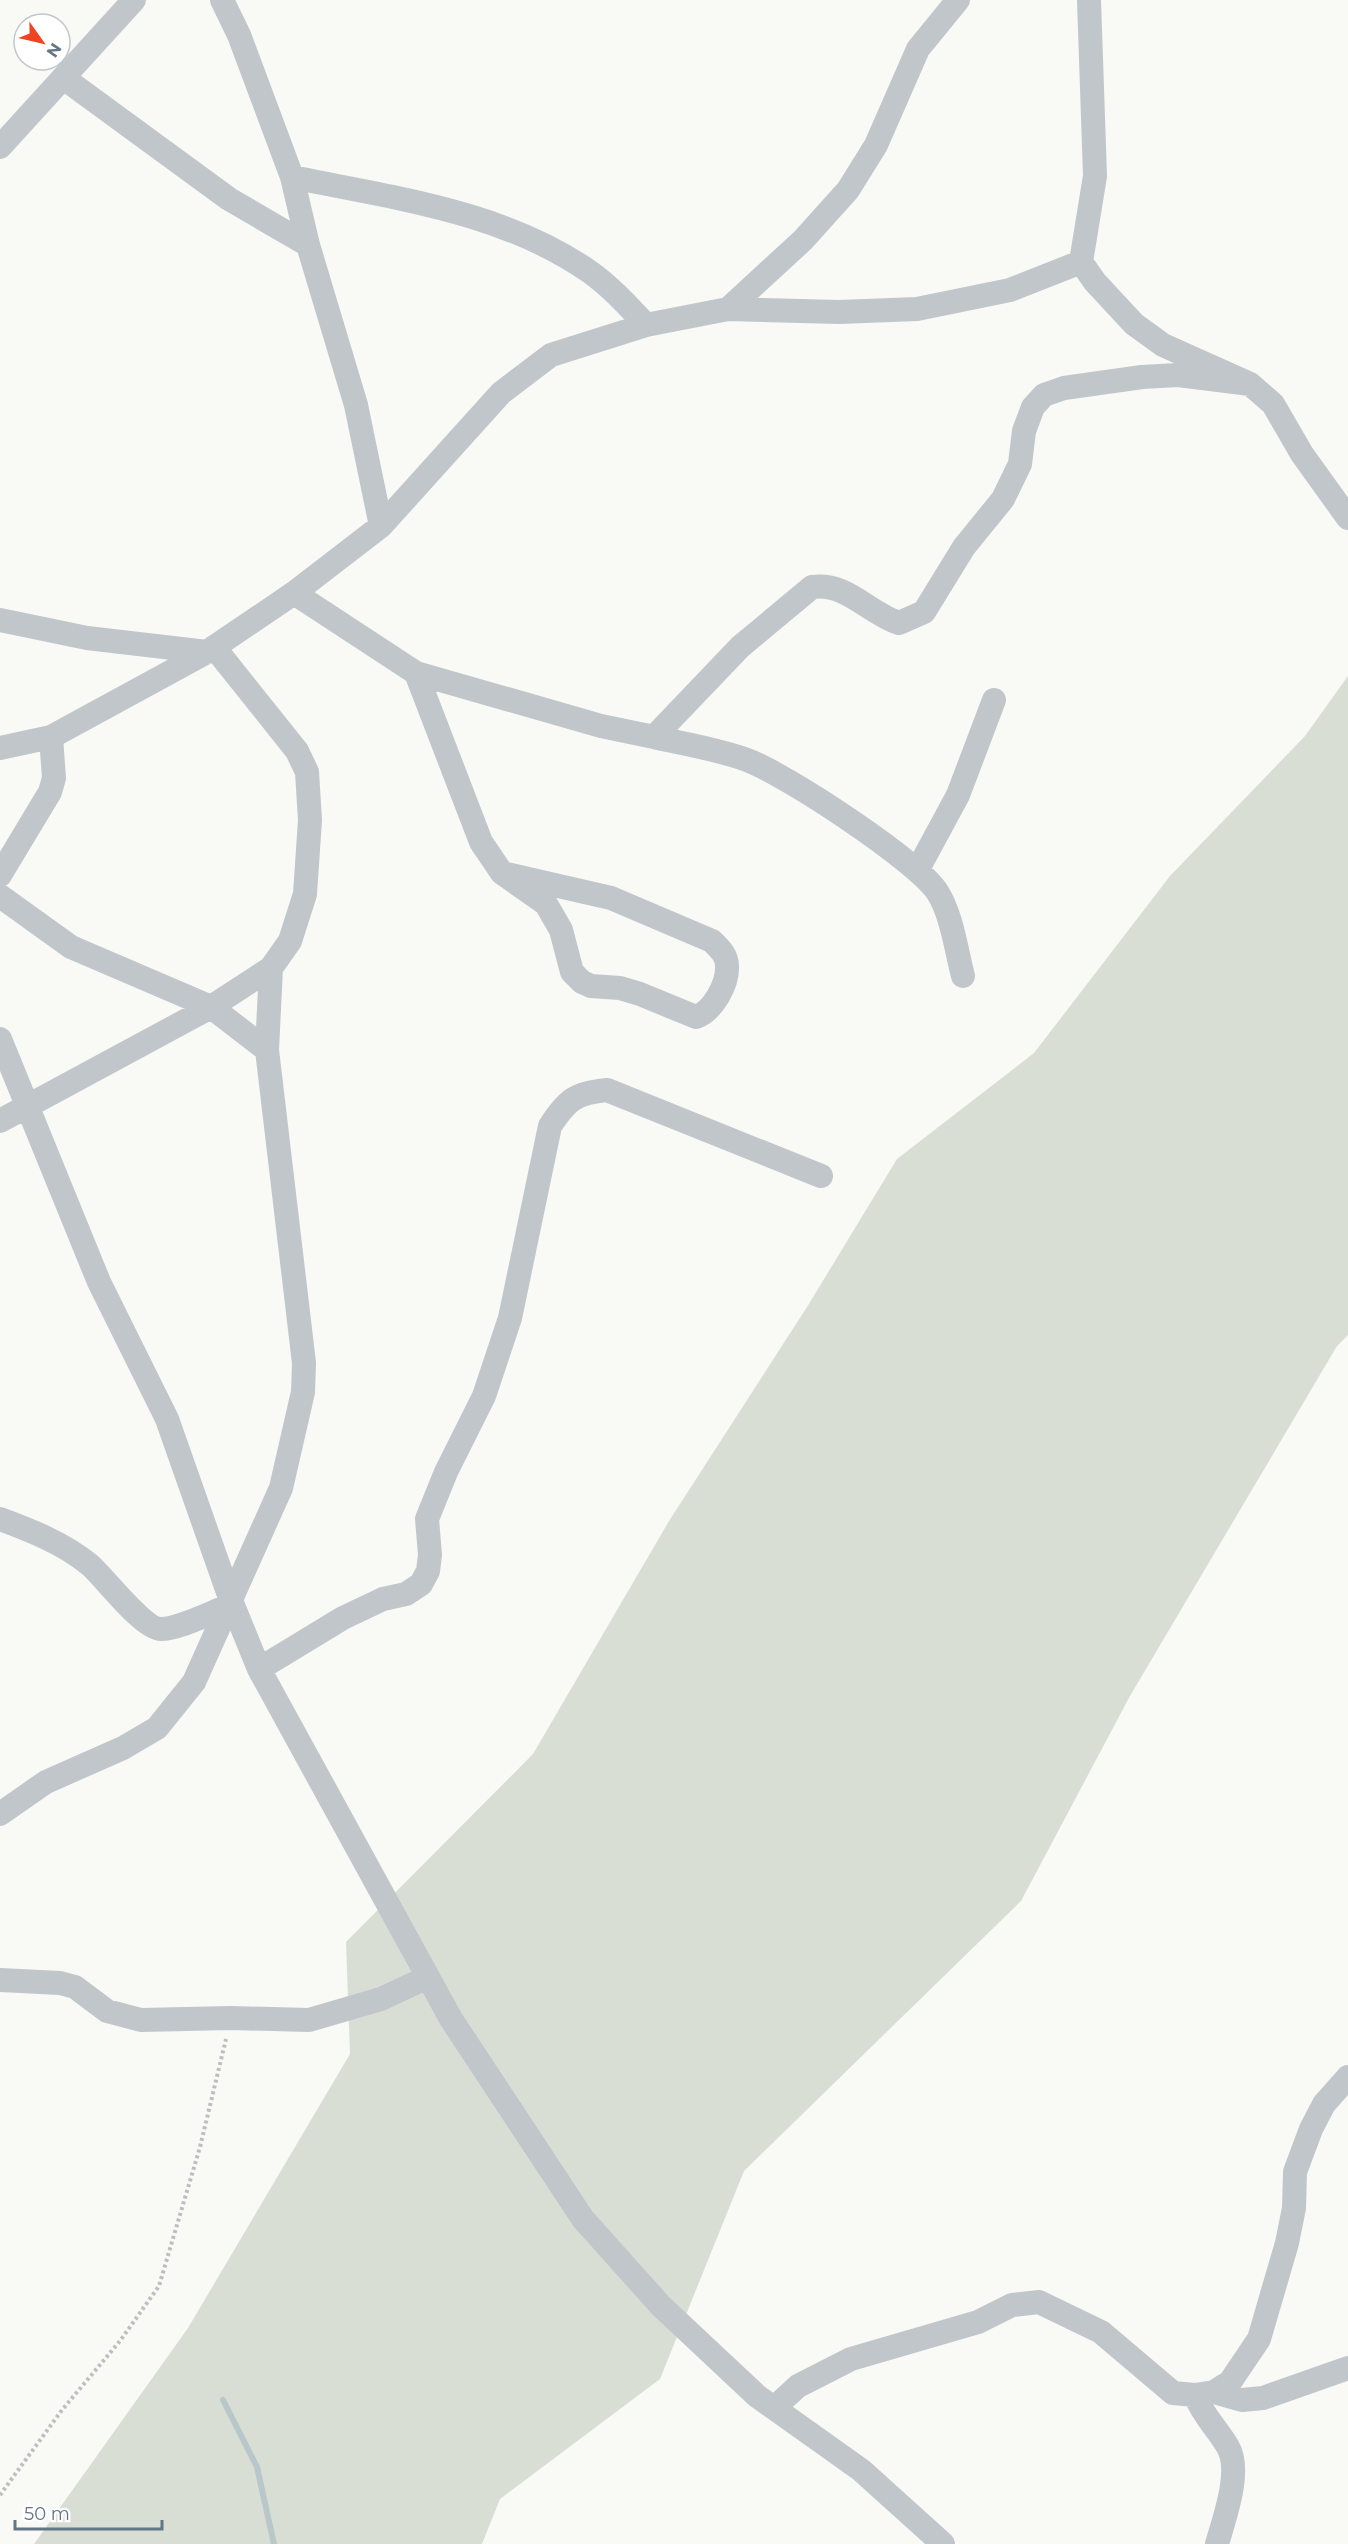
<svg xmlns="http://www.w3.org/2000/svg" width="1348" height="2544" viewBox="0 0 1348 2544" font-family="Montserrat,sans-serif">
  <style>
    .green { fill: #d9ded5 }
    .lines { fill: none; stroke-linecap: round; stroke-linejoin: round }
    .stream { stroke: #b8c7ca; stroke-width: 6 }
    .path { stroke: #bbbfc2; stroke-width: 4; stroke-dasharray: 3 3; stroke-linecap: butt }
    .minor { stroke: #c1c6ca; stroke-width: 24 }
  </style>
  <rect width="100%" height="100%" fill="#f9f9f6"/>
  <!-- green -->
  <path class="green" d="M1348,676V1335L1337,1346L1130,1696L1021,1901L744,2171L660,2379L500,2499L482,2544H34L188,2328L350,2054L346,1942L533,1754L669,1521L807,1307L897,1159L1034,1053L1170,876L1305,736Z"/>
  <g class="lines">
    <!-- stream -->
    <path class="stream" d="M223,2400L257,2467L274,2544"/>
    <!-- path -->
    <path class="path" d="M0,2495L62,2410L120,2341L159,2286L200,2147L226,2039"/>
    <!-- minor -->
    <path class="minor" d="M222,0L239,35L292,177L308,245L356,405L381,526
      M1089,0L1095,176L1081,262L1095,282L1134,324L1163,345L1250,384L1273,404L1302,454L1348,518
      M65,79L229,199L308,245
      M0,147L134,0
      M292,177C393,198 503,211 590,272C611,287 628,306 646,325
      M728,309L803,240L848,190L876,145L918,49L958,0
      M294,593L416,673L601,726L654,737L740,647L812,587C847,582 868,613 899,623L924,612L964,547L1003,499L1020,464L1024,431L1033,407L1044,395L1064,388L1142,377L1178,375L1250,384
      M0,620L87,638L207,652
      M416,673L481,842L502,873L546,904L561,930L572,972L582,982L591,986L620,988L640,994L696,1017C713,1011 728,984 727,966C727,955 719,948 712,941L611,898L502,873
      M654,737C684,744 718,749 747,760C785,774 918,861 938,893C952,916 956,949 963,976
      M0,748L51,737L207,652L294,593L381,526L501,393L551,355L646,325L728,309L839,312L917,309L1010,290L1081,262
      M918,869L958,795L994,700
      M0,875L50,792L54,778L51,737
      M0,896L71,947L211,1007L267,1050
      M0,1039L99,1282L167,1419L230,1598L259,1669L451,2019L583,2219L661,2306L757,2396L861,2470L943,2544
      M0,1121L211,1007L271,968L290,941L305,894L310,820L307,772L297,751L214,647
      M0,1519C32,1531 63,1543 90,1565C104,1577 143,1629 161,1629C178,1629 210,1613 226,1607
      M259,1669L343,1618L383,1599L406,1594L421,1584L428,1571L430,1555L427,1519L446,1472L484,1396L510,1318L550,1126C567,1100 575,1093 607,1090L821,1176
      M0,1814L46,1782L123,1748L157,1728L194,1682L281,1488L303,1392L304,1363L267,1050L271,968
      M0,1980L60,1983L75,1987L107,2011L141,2020L231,2018L309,2020L381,1999L428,1977
      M1214,2392L1242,2400L1263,2398L1348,2368
      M1195,2395C1203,2416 1217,2428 1228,2447C1242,2471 1224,2519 1217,2544
      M774,2408L798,2386L851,2359L978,2322L1012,2305L1039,2302L1101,2332L1173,2393L1195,2395L1214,2392L1230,2382L1259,2339L1287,2243L1294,2208L1295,2172L1311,2129L1324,2104L1348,2077"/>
  </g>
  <!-- north arrow -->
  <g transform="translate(42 42) rotate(124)"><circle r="28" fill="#ffffff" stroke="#c0c8cd" stroke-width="1.5"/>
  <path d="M0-4.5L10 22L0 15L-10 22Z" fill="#ef4420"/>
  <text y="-9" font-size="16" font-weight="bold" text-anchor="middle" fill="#627683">N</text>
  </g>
  <!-- scale -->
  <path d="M15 2520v9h147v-9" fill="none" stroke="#627683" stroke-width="3"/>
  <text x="24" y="2520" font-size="18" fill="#627683" stroke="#ffffff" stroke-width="4.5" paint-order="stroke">50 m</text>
</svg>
